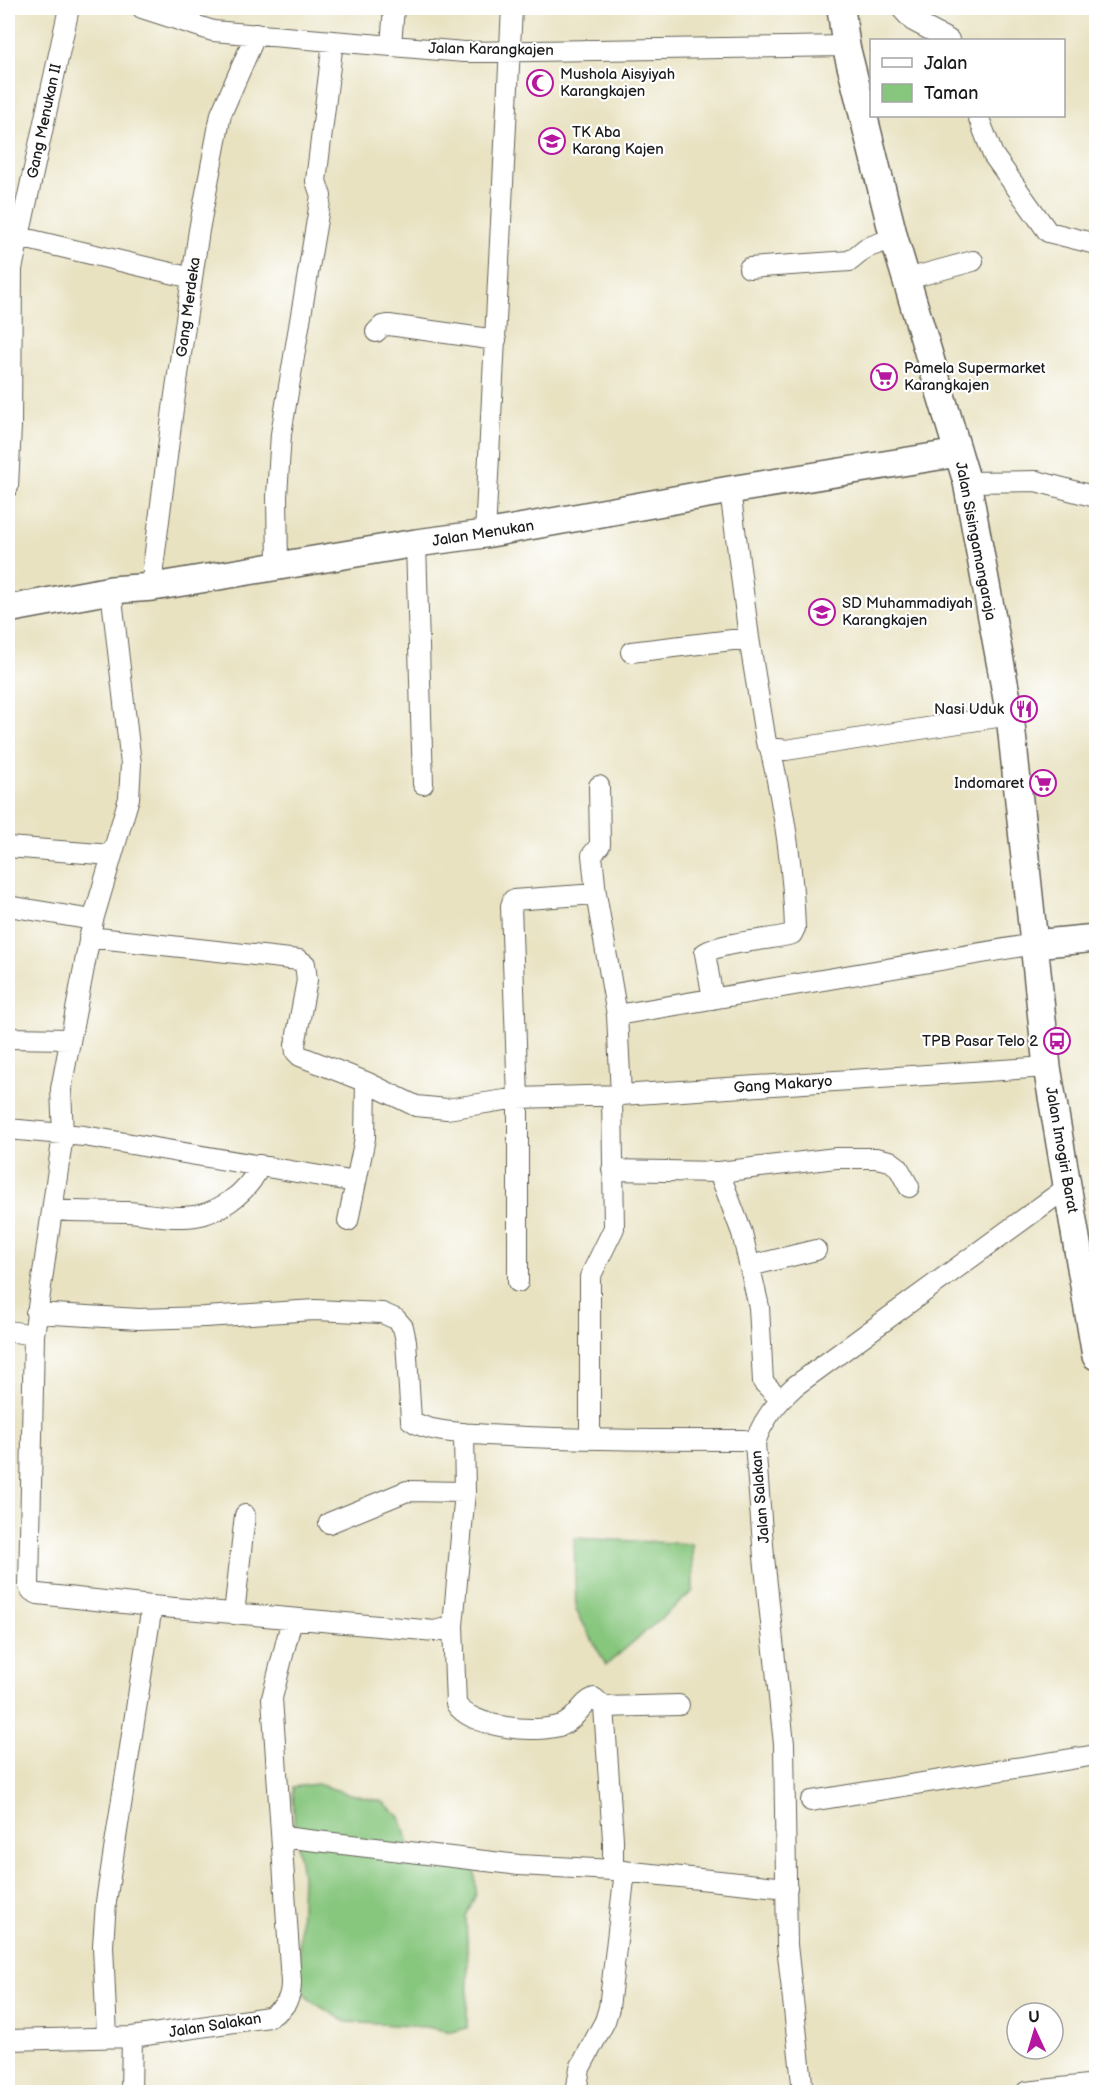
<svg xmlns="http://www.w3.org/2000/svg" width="1104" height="2100" viewBox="0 0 1104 2100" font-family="'Balsamiq Sans',sans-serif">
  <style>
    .green { fill: #86c67d; stroke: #51714c; stroke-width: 1.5 }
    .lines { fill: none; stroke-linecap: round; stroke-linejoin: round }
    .minor-casing { stroke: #636156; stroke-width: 22 }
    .secondary-casing { stroke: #636156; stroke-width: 30 }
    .minor { stroke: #fff; stroke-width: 20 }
    .secondary { stroke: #fff; stroke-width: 27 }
    .labels { text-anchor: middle; stroke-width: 4.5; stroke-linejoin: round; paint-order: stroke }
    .street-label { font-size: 15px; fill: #1c1c1c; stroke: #fff }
    .poi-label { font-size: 15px; fill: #1c1c1c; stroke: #fff; text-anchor: start }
  </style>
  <rect width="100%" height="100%" fill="#fff"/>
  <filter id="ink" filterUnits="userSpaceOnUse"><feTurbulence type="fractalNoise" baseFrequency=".0167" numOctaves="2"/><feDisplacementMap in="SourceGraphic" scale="12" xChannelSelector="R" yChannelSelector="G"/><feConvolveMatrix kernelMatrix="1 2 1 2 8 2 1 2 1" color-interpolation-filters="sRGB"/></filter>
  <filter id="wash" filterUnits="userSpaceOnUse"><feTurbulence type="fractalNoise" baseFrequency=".008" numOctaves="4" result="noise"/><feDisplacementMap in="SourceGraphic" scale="24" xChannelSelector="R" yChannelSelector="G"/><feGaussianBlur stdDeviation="1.35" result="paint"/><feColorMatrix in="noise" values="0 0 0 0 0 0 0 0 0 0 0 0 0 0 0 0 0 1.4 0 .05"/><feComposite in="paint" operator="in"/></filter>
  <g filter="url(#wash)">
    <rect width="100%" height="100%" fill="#e8e2c1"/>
    <!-- green -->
    <path class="green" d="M574,1538L692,1544L693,1591L606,1665L576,1610Z
      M317,1784L350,1794L383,1802L400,1817L410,1847L469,1859L475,1874L476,1894L466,1916L468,1969L467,2028L452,2032L426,2027L346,2022L311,2001L298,1984L302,1876L294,1819L293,1787Z"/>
  </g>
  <g filter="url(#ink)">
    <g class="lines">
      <defs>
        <path id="minor" d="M142,8L213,31L464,52L846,46
          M901,8L913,21L949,40
          M391,45L394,8
          M978,116L993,155L1048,232L1096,244
          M19,237L192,278
          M749,268L850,261L866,248L894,238
          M907,279L973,261
          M376,332L382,326L389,325L496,340
          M967,482L1036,481L1096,497
          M8,487L11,426L12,269L69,8
          M730,490L749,638L766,742L770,748L786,750L1010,715
          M485,534L512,8
          M416,543L423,784
          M278,566L277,496L281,434L321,196L316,181L333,41
          M153,587V568L173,409L199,230L221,114L256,34
          M631,652L749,638
          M599,786L600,845L592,855L596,894L617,1015L621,1095
          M8,847L112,855
          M8,906L93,920
          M89,937L299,960L305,964L307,980L295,1045L296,1052L300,1056L366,1082L416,1106L447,1109L518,1098L621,1095L1047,1067
          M713,999L705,953C725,941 767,941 792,934L795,928C793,867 784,808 770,748
          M617,1015L1034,944
          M8,1038L70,1039
          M8,1129L84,1136L356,1182
          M612,1170L719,1172L836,1158H876L890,1161L898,1167L909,1187
          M719,1172L742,1233L759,1307L763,1382L780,1399
          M53,1210C78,1212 102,1211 127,1212C146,1213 165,1218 183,1217C215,1217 248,1194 260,1165
          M348,1221L365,1138L366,1082
          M750,1266L816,1250
          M518,1282V1098L511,906L513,900L596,894
          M36,1313L139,1319L205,1317L315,1310L382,1313L396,1319L403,1327L406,1341L411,1420C427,1433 466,1433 487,1435C572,1440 659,1440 744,1440L755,1443
          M8,1331L34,1335
          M464,1433L465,1492L453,1626L456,1704C472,1728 536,1734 562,1725C577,1719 581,1703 594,1698L604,1707L613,1839V1870
          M590,1439V1277L614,1228L612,1096
          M329,1523L407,1491L465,1492
          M152,1606L435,1631L453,1626
          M234,1614L245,1515
          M604,1707L679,1705
          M811,1801L1096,1755
          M283,1837L519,1865L613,1870L787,1888
          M107,2037L103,1946L106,1902L152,1606L38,1594L32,1591L29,1587L34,1335L63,1135L61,1089L93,920L129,798L131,764L111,590
          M8,2040L132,2037L269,2017C285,2008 291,2000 291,1982L272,1698L292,1619
          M131,2092L132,2037
          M576,2092L580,2068L605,2021L609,2008L625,1871
          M803,2092L787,1945L784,1744L764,1557L755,1443C762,1420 777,1402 795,1386L1069,1186
          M1026,2092L1096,2084"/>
        <path id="secondary" d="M841,8L846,46L894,238L967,482L1010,715L1047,1067L1096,1356
          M8,609L111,590L153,587L416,543L485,534L730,490L958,453
          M1034,944L1096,938"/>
      </defs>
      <!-- minor casing -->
      <use href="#minor" class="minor-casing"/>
      <!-- secondary casing -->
      <use href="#secondary" class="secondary-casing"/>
      <!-- minor -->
      <use href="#minor" class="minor"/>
      <!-- secondary -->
      <use href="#secondary" class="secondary"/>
    </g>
  </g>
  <!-- icons -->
  <defs>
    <symbol id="mosque-ring" viewBox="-11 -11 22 22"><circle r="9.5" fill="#fff" stroke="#b5179e" stroke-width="1.5"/><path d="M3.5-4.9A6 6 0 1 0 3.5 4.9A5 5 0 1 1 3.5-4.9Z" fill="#b5179e"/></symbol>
    <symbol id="school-ring" viewBox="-11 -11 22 22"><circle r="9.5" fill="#fff" stroke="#b5179e" stroke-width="1.5"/><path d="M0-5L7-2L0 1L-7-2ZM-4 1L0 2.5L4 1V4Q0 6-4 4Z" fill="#b5179e"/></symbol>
    <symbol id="supermarket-ring" viewBox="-11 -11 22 22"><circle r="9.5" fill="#fff" stroke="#b5179e" stroke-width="1.5"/><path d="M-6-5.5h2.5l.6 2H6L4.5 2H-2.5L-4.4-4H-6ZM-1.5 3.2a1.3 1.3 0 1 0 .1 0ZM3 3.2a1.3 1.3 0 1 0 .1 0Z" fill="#b5179e"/></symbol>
    <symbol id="restaurant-ring" viewBox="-11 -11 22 22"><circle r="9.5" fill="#fff" stroke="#b5179e" stroke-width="1.5"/><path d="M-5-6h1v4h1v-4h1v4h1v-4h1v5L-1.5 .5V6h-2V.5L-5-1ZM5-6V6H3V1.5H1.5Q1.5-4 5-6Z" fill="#b5179e"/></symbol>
    <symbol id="bus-ring" viewBox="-11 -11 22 22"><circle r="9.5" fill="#fff" stroke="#b5179e" stroke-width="1.5"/><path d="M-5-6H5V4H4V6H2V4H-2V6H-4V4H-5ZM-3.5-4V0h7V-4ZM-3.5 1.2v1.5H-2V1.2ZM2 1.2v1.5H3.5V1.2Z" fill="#b5179e"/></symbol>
  </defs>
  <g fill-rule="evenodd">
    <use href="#mosque-ring" x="525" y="68" width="30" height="30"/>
    <use href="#school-ring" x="537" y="126" width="30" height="30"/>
    <use href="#supermarket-ring" x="869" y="362" width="30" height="30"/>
    <use href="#school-ring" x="807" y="597" width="30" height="30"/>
    <use href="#restaurant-ring" x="1009" y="694" width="30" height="30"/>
    <use href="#supermarket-ring" x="1028" y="768" width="30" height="30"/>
    <use href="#bus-ring" x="1042" y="1026" width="30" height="30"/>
  </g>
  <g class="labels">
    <!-- street labels -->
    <g class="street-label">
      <text transform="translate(491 49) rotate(1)" y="5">Jalan Karangkajen</text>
      <text transform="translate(44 121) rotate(-78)" y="5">Gang Menukan II</text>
      <text transform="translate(188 307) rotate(-82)" y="5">Gang Merdeka</text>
      <text transform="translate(483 533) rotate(-9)" y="5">Jalan Menukan</text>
      <text transform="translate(976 541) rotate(79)" y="5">Jalan Sisingamangaraja</text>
      <text transform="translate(783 1084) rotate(-4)" y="5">Gang Makaryo</text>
      <text transform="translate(1062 1150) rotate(80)" y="5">Jalan Imogiri Barat</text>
      <text transform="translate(760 1497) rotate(-95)" y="5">Jalan Salakan</text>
      <text transform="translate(215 2025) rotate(-9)" y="5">Jalan Salakan</text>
    </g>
    <!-- poi labels -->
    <g class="poi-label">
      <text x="560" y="79">Mushola Aisyiyah<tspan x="560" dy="17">Karangkajen</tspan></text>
      <text x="572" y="137">TK Aba<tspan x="572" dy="17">Karang Kajen</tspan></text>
      <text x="904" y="373">Pamela Supermarket<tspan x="904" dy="17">Karangkajen</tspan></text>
      <text x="842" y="608">SD Muhammadiyah<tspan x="842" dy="17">Karangkajen</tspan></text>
      <text x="1004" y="714" text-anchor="end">Nasi Uduk</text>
      <text x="1024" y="788" text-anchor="end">Indomaret</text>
      <text x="1038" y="1046" text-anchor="end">TPB Pasar Telo 2</text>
    </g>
  </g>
  <!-- margin -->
  <rect width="1104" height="2100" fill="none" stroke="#fff" stroke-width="30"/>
  <!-- legend -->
  <rect x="870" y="39" width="195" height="78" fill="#ffffff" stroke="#a4a4a4" stroke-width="1.5"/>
  <rect x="882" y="58" width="30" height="9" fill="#ffffff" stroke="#a4a4a4" stroke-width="1.5"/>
  <text x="924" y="69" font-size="18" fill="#1c1c1c">Jalan</text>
  <rect x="882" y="84" width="30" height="18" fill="#86c67d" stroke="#a4a4a4" stroke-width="1.5"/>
  <text x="924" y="99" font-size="18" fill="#1c1c1c">Taman</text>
  <!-- north arrow -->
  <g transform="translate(1035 2031) rotate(356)"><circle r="28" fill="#ffffff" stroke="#a4a4a4" stroke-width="1.5"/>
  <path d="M0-4.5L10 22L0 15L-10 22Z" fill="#b5179e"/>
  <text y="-9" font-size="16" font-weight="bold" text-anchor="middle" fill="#1c1c1c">U</text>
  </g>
</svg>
